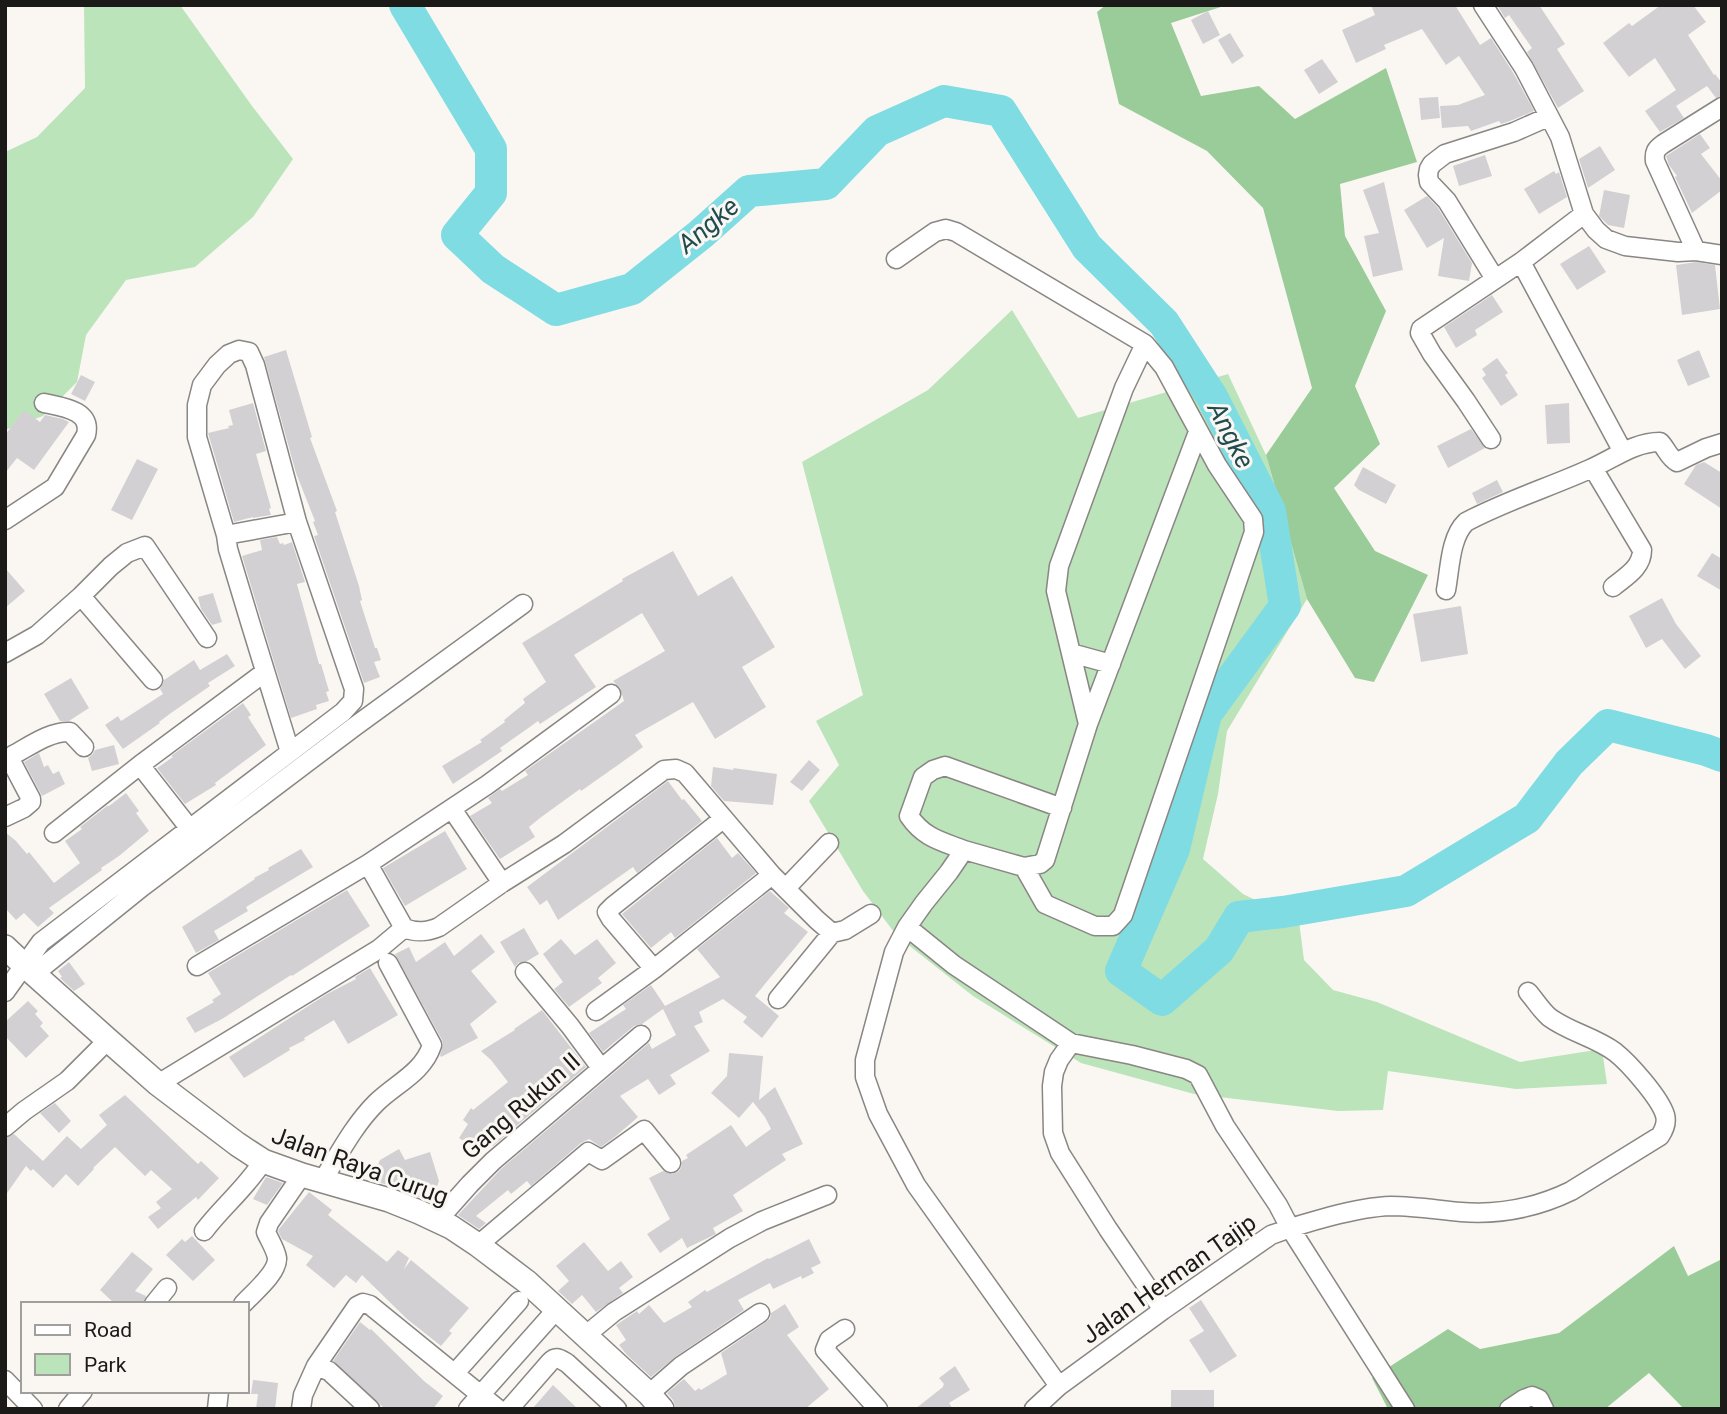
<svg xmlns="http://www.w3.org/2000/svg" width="1727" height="1414" viewBox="0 0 1727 1414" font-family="Roboto,sans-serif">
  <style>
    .green { fill: #bbe4ba }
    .forest { fill: #9acc99 }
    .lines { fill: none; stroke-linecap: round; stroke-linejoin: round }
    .river { stroke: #7fdce2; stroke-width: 32 }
    .building { fill: #d3d0d3 }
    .minor-casing { stroke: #898683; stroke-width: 21 }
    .major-casing { stroke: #898683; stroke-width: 26 }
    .minor { stroke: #fff; stroke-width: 18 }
    .major { stroke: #fff; stroke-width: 23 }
    .labels { text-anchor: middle; stroke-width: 6; stroke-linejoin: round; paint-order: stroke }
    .street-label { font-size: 24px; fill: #1b1a18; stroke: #faf7f3 }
    .water-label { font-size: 26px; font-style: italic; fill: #214c4f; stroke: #faf7f3 }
  </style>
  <rect width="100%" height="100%" fill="#faf7f3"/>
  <!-- green -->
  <path class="green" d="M84,5H180L252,106L293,159L253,217L195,267L126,280L86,335L77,382L43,416L5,430V152L37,137L85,88Z
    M1012,310L1078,418L1228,374L1266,455L1307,599L1227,731L1218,794L1203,859L1243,894L1299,921L1304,960L1333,990L1377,1002L1520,1062L1602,1049L1607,1084L1516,1089L1388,1071L1383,1110L1338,1111L1194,1094L1081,1063L973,996L897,936L863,891L809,801L839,765L816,721L863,695L802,462L928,390Z"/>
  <!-- forest -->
  <path class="forest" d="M1106,5H1227L1171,23L1201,96L1259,86L1295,119L1386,68L1417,162L1340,184L1345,236L1386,311L1355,386L1380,444L1334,488L1375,551L1428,575L1374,682L1355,678L1307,599L1266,455L1312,388L1263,208L1207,151L1119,104L1097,12Z
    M1674,1246L1688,1276L1722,1259V1409H1684L1649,1373L1605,1409H1388L1372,1378L1448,1329L1480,1349L1559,1333Z"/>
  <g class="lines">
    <!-- river -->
    <path class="river" d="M405,5L491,149V193L457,235L493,269L556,310L632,289L701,234L749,191L826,184L877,131L944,101L1001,111L1087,247L1164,323L1212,397L1270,511L1285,606L1206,714L1174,849L1121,971L1162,1000L1219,950L1239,917L1283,912L1406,891L1527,818L1569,763L1608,725L1706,750L1722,756"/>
  </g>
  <!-- building -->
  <path class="building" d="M1371,5H1455L1480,45L1491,38L1514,74L1534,111L1510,121L1501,124L1499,121L1471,131L1468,126L1442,128L1440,106L1458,105L1485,95L1459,56L1446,65L1422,29L1384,45L1386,49L1356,63L1342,30L1375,15Z
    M1497,5H1539L1565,44L1557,49L1584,91L1558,108L1527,52L1532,48L1509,15L1505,18Z
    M1661,5H1693L1706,22L1688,35L1714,75L1715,74L1722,83V96L1716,98L1707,86L1676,106L1684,118L1660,132L1645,111L1676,90L1655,58L1629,77L1603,43L1629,23L1632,26Z
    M1208,11L1220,35L1203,44L1191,20Z
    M1230,33L1244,56L1232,64L1218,40Z
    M1322,59L1338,82L1319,94L1304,70Z
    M1438,97L1440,118L1421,120L1419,98Z
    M1700,134L1710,148L1701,154L1722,181V190L1692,213L1675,177L1677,176L1669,165L1666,156Z
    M1600,146L1615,170L1588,188L1579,159Z
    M1485,155L1492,176L1459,186L1453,166Z
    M1554,171L1556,174L1559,172L1567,197L1539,214L1524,189Z
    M1384,182L1403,270L1373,277L1364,236L1379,233L1363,190Z
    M1604,190L1630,195L1624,228L1608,225L1599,216Z
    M1427,196L1438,208L1472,263L1469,281L1438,276L1444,238L1427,248L1404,210Z
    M1589,246L1606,272L1577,290L1560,264Z
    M1696,262L1715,265L1720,309L1682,315L1676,265Z
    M1492,295L1503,312L1475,330L1477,335L1456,348L1444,327Z
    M286,350L312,437L310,438L337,511L335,512L359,586L362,600L360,601L375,648H377L381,660L374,662L380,677L364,683L314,536L318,535L313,522L315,521L296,473L264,357Z
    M1699,350L1710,377L1688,386L1677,360Z
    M1497,358L1508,373L1505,375L1518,395L1501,406L1482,378L1486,375L1482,369Z
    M81,375L95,382L85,401L71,394Z
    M253,403L266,451L256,454L271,508L269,509L271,515L253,518V517L234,522L208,433L229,428L228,426L233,425L229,410Z
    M1569,403L1570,443L1547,444L1545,405Z
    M24,410L40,422L45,415L63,419L69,422L34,470L17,458L5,473V435Z
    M1471,429L1485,448L1448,468L1437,446Z
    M137,459L158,469L132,520L111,510Z
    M1704,462L1722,473V509L1684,484L1696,465Z
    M1363,467L1396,485L1386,504L1359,490L1354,485Z
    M1497,480L1503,492L1477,504L1472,493Z
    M277,537L280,544L283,543L284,545L292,542L305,582L297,584L319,664H321L329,691L326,692L329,701L316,705L317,709L291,718L242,556L262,550L260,540Z
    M673,551L698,596L732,576L775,647L742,667L766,707L715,739L693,702L635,735L643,747L618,765L581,791L580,789L540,818L529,827L535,837L500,859L470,816L492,803L488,798L500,789L502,791L528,775L525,771L624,701L620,688L613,681L665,651L642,613L574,655L596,687L540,724L538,721L527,729L500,748L502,751L453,784L442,766L482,742L480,740L505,722L504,720L525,703L523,699L546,682L522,643L623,581L622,579Z
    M1712,553L1722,559V591L1697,576Z
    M5,568L25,591L5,608Z
    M213,593L222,622L212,625L201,609L198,597Z
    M1662,598L1676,624L1701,656L1685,669L1662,639L1646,648L1629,616Z
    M1461,606L1468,654L1421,662L1413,614Z
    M227,654L235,666L208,683L210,686L171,713L159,722L160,723L123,749L105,725L118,716L121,721L163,694L160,689L163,684L164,680L194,660L200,670Z
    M71,678L89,708L69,721H60L44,694Z
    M243,703L251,715L248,717L266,745L215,783L216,785L185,804L157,768L173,757L171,756Z
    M114,745L119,764L92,771L88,758L92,755L95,750Z
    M39,753L44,767L48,765L53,774L59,771L65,784L42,796L24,762Z
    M809,760L820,770L802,791L790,782Z
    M713,767L734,770L733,768L777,774L773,805L724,801L711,786Z
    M668,781L682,800L684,799L702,821L637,873L633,867L558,920L547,900L540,905L527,887Z
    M126,793L139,811L136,813L149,831L119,856L101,868L102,870L49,908L54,913L38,927L24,913L16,920L5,908V832L16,841L27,854L29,852L54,883L80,863L65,841L82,829L80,827L107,806H109Z
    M445,831L467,869L405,906L383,868Z
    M717,838L732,858L738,853L756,873L675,938L671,932L651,948L622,914Z
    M301,849L313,867L246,907L248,911L214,931L219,940L196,953L182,927L255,879L254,878L269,870L268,868Z
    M347,890L370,926L292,976L291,975L222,1019L195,1033L186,1018L214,1002L212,1000L221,994L208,973Z
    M770,891L789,908L784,913L808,932L755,996L779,1016L762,1038L743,1022L747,1017L723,999L699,1012L703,1022L694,1026L710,1051L670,1075L676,1084L659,1095L648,1079L620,1096L638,1117L616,1136L601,1147L589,1139L581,1143L531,1186L527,1181L511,1194L508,1190L476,1216L486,1223L479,1229L458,1215L501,1169L649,1043L652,1049L676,1035L663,1009L642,1024L634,1026L603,1052L589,1033L626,1009L623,1005L651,985L665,1006L720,977L697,949Z
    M524,928L539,954L527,961L518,963L515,967L500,942Z
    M481,934L495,952L471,971L497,1002L470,1024L478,1038L441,1057L440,1055L443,1045L442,1040L395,954L409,947L416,962L445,942L454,956Z
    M561,939L575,955L597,939L616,963L598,978L602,983L569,1007L554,989L563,982L543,954Z
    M69,962L85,984L74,991L60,978L62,977L58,971Z
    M370,968L398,1015L348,1044L334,1020L304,1038L305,1040L289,1048L290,1050L244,1078L229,1057L327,994L356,979L355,977Z
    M28,1001L38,1011L35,1014L43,1023L40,1026L49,1036L26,1058L5,1036V1022Z
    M542,1010L586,1067L493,1146L481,1135L473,1147L459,1138L468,1124L463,1120L471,1108L473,1110L508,1082L491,1060L481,1051L515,1030L514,1029Z
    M729,1053L763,1056L759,1100L775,1087L803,1144L782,1154L786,1160L733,1195L743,1211L713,1228L716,1234L687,1248L682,1238L660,1253L647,1234L670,1219L649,1178L663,1171L672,1174L678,1172L681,1168L682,1161L688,1158L686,1155L731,1125L746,1147L771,1129L765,1117L753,1102L739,1118L711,1093L727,1076Z
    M125,1095L198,1164L201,1161L219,1178L198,1200L196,1197L158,1229L148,1217L161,1208L156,1202L172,1189L151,1170L145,1176L115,1147L93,1168L94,1169L78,1186L66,1174L53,1188L33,1169L31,1171L26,1166L5,1196V1138L14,1134L43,1161L67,1136L81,1149L107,1125L99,1115Z
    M55,1103L71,1121L59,1133L40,1113Z
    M399,1149L405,1160L430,1152L439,1181L431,1202L394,1187L371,1180L380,1160Z
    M266,1177L283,1183L267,1205L253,1199Z
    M309,1192L332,1210L328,1215L387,1262L398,1250L409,1258L404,1269L411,1260L469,1308L449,1331L452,1333L441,1346L407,1319L362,1275L356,1283L346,1275L334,1288L306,1265L313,1256L282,1239L278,1231L279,1229Z
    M192,1236L215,1260L193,1281L166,1255L182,1239L185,1242Z
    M809,1239L821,1263L811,1268L814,1273L802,1279L801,1276L773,1289L770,1283L738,1300L744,1310L675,1357L651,1377L627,1355L619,1345L626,1340L616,1325L637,1311L639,1314L649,1305L664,1323L692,1307L688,1302L705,1290L707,1292L768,1258L769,1259Z
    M584,1242L608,1271L621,1261L633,1277L619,1288L623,1293L596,1312L582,1295L572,1304L558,1291L569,1281L556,1266Z
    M132,1252L153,1269L135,1291L146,1296L143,1304H115L100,1290Z
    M1201,1300L1237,1356L1210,1373L1189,1340L1204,1331L1189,1308Z
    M785,1304L799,1327L787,1335L829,1389L805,1409H676L673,1400L667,1393L684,1379L695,1391L699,1388L701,1390L727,1374L721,1353L766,1322L770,1319L771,1313Z
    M360,1322L370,1330L371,1329L424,1381L443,1396L433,1409H385L333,1361Z
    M955,1366L970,1390L949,1403L953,1409H915L943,1387V1386L944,1384L939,1378Z
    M253,1380L278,1383L275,1409H256L258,1394H251Z
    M553,1385L578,1409H532Z
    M1171,1390H1214V1409H1171Z"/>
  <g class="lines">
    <defs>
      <path id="minor" d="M1483,5L1524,68L1560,137L1584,214L1596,230L1606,239L1625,246L1678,252L1696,251L1722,255
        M1696,251L1655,161C1654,152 1656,149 1663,144L1722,107
        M896,259L935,232L946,229L956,232L1145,344
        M1521,262L1623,452
        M1495,279L1447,201L1429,182L1428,175L1429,169L1432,164L1445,154L1514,132L1548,117
        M1491,439L1466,401L1432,354L1420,333L1421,329L1521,262L1584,214
        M1593,468L1642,550C1642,568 1625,577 1613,587
        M5,520L55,487L86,435C92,410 62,407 44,403
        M226,535L297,522
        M1446,590C1450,569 1450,537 1466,522C1505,501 1550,487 1590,469C1613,459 1634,442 1660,442C1666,448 1669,458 1677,462L1706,448L1722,443
        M81,596L153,680
        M5,653L37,635L81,596L111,566L127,553L145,546L207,638
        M1071,653L1111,664
        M140,765L190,829
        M452,809L502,883
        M5,817L24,808L31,802V799L11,761L13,755C30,746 50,731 70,732L84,747
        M54,833L140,765L265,672
        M964,850C941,841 924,838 909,816L923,777L933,770L945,766L1062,808
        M368,864L404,928
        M1024,867L1045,904L1095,926H1113L1123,915L1254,532L1253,519L1217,465L1164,367L1145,344L1124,388L1059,566L1056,591L1088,724
        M786,888L829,843
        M907,927L954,965L1071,1043L1132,1055L1186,1069L1198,1075L1225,1126L1278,1205L1290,1228L1405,1409
        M197,966L368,864L487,785L611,694
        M654,969L611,919L607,912L613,906L723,819
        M525,972L570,1026L601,1068
        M34,974L142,887L354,727L523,604
        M5,992L41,942L343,712L353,701L354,689L297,522L255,365L249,352L239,350L229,354L217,365L202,385L197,405V437L226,535L228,549L250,622L290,752
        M778,999L832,933
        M596,1011L654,969L772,875
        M1071,1043L1059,1060L1054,1072L1052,1086L1053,1133L1060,1153L1108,1229L1163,1310
        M158,1084L379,949L404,928C417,933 427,932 439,927L502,883L564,844L664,770L676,769L685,773L772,875L817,920L832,933L845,930L871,914
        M5,1127L24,1111L67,1081L108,1040
        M323,1180C339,1154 354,1125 376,1103C395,1084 423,1073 432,1045L388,963
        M438,1220L470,1184L493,1161L641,1035
        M204,1231C222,1207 247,1187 263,1161
        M478,1245L588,1152L602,1160L644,1130L671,1163
        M154,1304L167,1288
        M243,1304C253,1293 278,1273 277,1258C276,1250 269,1239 266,1232L269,1223L302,1175
        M845,1329L829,1340L825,1350L878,1409
        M586,1335L614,1312L730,1238L762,1221L827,1195
        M316,1366L357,1306L363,1303L370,1305L498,1409
        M455,1373L519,1301
        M5,1380L33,1409
        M1059,1386L916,1185L878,1114L865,1077V1060L894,952L907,927L924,903L949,872L964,850L1024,867L1040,864L1045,860L1088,724L1198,432
        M649,1394L681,1366L760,1313
        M68,1409L83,1391
        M217,1409L219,1391
        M301,1409L303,1395L316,1366L329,1371L370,1409
        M468,1409L557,1309
        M509,1409L550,1362C556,1355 560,1359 567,1363L617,1409
        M1034,1409L1059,1386L1163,1310L1271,1235C1303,1223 1357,1207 1391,1206C1415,1206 1438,1210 1461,1212C1500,1215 1536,1208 1571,1191L1660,1136C1664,1130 1667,1122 1665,1115C1660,1098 1629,1063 1615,1052C1595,1037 1569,1032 1549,1017C1541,1010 1535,1000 1528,992
        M1509,1409L1524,1399L1532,1396L1539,1399L1544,1409"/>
      <path id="major" d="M5,947L24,965L108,1040L158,1084L237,1144L263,1161L302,1175L389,1200L419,1212L451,1227L478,1245L527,1282L649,1394L662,1409"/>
    </defs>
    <!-- minor casing -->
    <use href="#minor" class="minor-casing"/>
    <!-- major casing -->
    <use href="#major" class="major-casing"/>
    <!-- minor -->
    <use href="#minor" class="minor"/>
    <!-- major -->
    <use href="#major" class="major"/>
  </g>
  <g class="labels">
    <!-- street labels -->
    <g class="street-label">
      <text transform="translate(521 1106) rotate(-41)" y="8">Gang Rukun II</text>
      <text transform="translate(360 1166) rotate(20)" y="8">Jalan Raya Curug</text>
      <text transform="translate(1169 1279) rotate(-35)" y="8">Jalan Herman Tajip</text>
    </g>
    <!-- water labels -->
    <g class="water-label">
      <text transform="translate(708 225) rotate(-40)" y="9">Angke</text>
      <text transform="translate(1231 435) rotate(63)" y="9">Angke</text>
    </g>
  </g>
  <!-- border -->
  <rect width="1727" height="1414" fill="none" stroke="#1b1a18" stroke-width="14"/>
  <!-- legend -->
  <rect x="21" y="1302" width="228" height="91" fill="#faf7f3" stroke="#a19f9b" stroke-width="2"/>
  <rect x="35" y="1325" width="35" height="10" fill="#ffffff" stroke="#a19f9b" stroke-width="2"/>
  <text x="84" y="1337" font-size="21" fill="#1b1a18">Road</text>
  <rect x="35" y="1354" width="35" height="21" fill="#bbe4ba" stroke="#a19f9b" stroke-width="2"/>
  <text x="84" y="1372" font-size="21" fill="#1b1a18">Park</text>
</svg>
